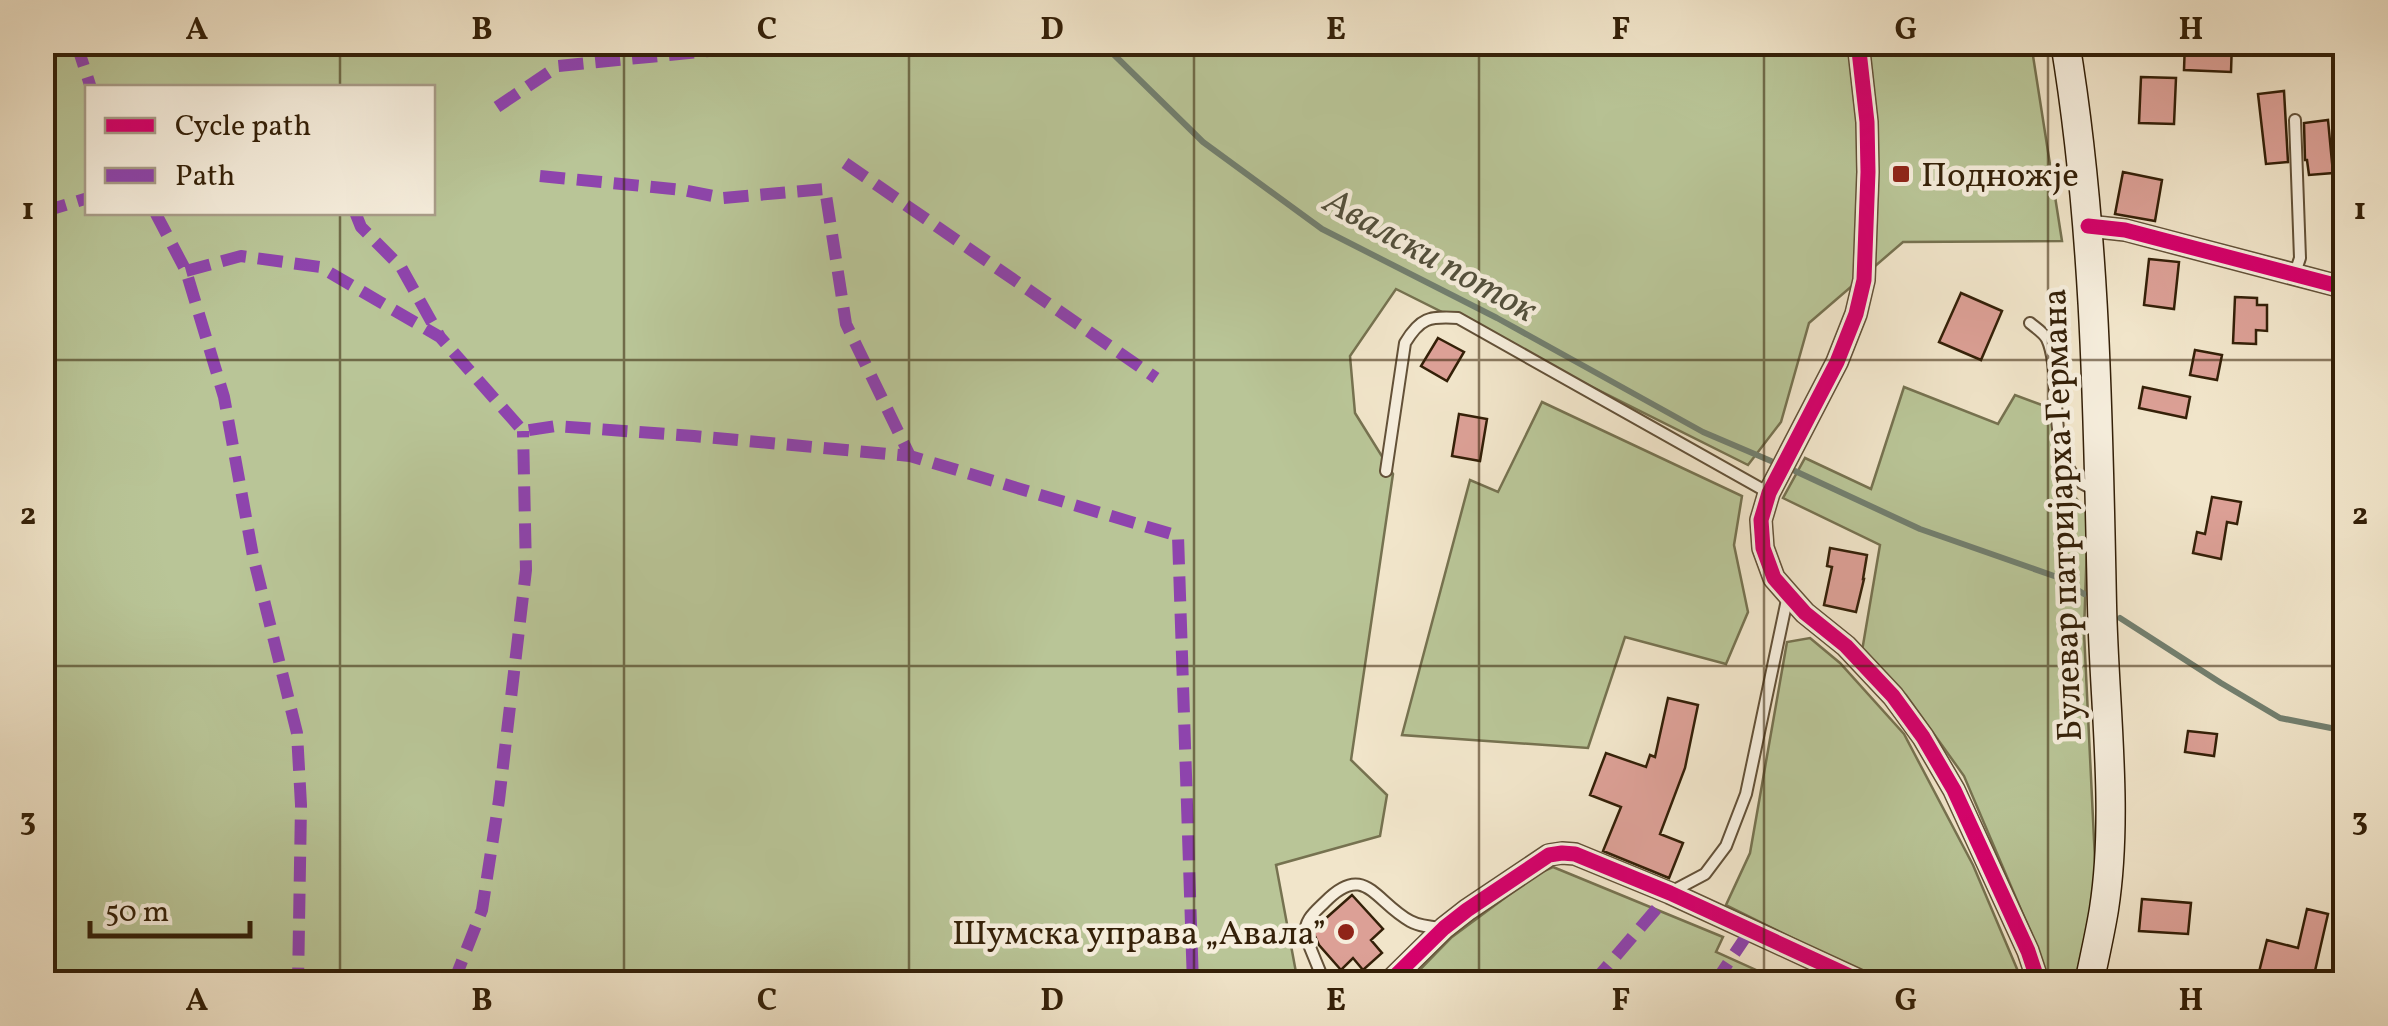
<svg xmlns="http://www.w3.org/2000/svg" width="2388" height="1026" viewBox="0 0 2388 1026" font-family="Vollkorn,serif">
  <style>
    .green { fill: #b9c597; stroke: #767250; stroke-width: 2.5; fill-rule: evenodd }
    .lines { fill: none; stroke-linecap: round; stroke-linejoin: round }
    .stream { stroke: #727f6f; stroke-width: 6 }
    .building { fill: #dca096; stroke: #342008; stroke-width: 2.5 }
    .lane-casing { stroke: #635138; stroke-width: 14 }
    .street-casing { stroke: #635138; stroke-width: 24 }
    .secondary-casing { stroke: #342008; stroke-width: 31 }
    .lane { stroke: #f6eedd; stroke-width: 10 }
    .street { stroke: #f6eedd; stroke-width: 20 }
    .secondary { stroke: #f6eedd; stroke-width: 28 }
    .quiet { stroke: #8e44ad; stroke-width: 12; stroke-dasharray: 25 12; stroke-linecap: butt }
    .cycleway-casing { stroke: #f6eedd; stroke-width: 21 }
    .cycleway { stroke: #d6006c; stroke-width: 15 }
    .grid { fill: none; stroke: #342008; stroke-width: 2.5; stroke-opacity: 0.55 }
    .poi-dot { fill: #8f2418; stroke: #f6eedd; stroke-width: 4 }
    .labels { text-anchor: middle; stroke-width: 9; stroke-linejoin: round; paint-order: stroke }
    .poi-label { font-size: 35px; fill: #342008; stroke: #f6eedd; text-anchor: start }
    .street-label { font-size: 35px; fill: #342008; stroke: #f6eedd }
    .water-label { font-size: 38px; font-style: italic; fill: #53503c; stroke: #f6eedd }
    .neatline { fill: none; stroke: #342008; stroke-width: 4 }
    .grid-label { font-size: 32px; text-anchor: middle; font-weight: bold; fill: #342008 }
  </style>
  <rect width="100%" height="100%" fill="#f1e5ca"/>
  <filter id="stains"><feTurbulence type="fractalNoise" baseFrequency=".002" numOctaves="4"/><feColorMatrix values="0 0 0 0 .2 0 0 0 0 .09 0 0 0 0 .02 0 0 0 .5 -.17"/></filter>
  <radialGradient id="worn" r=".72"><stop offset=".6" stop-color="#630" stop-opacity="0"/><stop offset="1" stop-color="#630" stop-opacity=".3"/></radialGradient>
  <!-- green -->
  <path class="green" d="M42,43H2031L2062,241L1903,242L1809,323L1781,422L1748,465L1396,289L1350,356L1355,413L1393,474L1351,760L1387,795L1380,836L1276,865L1298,983H43ZM88,88H432V212H88Z
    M1904,387L1998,424L2015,395L2050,408L2060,477L2088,514L2084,632L2096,881L2083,983H2046L2036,945L1964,776L1906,695L1862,651L1880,545L1783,498L1805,458L1871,489Z
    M1542,402L1742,496L1734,545L1748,612L1726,664L1625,637L1588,748L1402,735L1470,480L1498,492Z
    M1810,638L1840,663L1904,734L1973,865L2023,983H1883L1726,905L1750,853L1787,642Z
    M1553,867L1723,937L1716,952L1785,983L1406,984L1452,937L1537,874Z"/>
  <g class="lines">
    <!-- stream -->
    <path class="stream" d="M1101,42L1203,142L1322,229L1497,318L1703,432L1771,461
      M1795,471L1920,529L2057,577L2084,594
      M2120,618L2221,683L2280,718L2346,731"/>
  </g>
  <!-- building -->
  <path class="building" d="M2185,42H2232L2231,72L2184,70Z
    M2141,77L2176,78L2174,124L2139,123Z
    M2284,91L2288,162L2266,164L2258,94Z
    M2328,120L2333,173L2309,175L2307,160H2305L2304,123Z
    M2123,172L2162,180L2155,221L2115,214Z
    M2149,259L2179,262L2174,309L2144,305Z
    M1961,293L2002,311L1981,360L1939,342Z
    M2235,297L2257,298V305H2267V331L2256,330V344L2233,343Z
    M1438,338L1464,352L1447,381L1421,366Z
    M2195,350L2222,355L2217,380L2190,375Z
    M2143,387L2190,397L2186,418L2139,408Z
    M1459,414L1487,419L1480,461L1452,456Z
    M2212,497L2241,502L2237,524L2227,522L2221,559L2193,553L2197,532L2205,534Z
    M1830,548L1867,555L1863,579H1864L1856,612L1824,605L1832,567L1827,566Z
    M1668,698L1698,705L1685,768L1660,834L1683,843L1669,878L1603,851L1621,807L1590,795L1606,753L1646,767L1650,755L1655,757Z
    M2188,731L2217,734L2214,756L2185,752Z
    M1352,895L1383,929L1371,940L1382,953L1363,970L1353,958L1341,970L1319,945L1314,934L1315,928Z
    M2142,899L2191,903L2188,934L2139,931Z
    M2307,909L2328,914L2312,984H2256L2267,940L2298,948Z"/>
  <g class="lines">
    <defs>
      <path id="lane" d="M2295,120L2300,258L2295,273
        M2030,323C2036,328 2044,333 2047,339C2065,376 2040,483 2099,489
        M1386,471L1405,343C1420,318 1429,316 1458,318L1769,493
        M1671,892L1705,874L1726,846L1746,794L1788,595
        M1325,984L1305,935C1305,919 1314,913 1325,902C1365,861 1375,902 1410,921C1419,926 1430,927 1441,928"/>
      <path id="street" d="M1858,42L1867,122L1868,172L1864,280L1856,314L1837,362L1769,493L1761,520L1763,548L1774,578L1788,594L1805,613L1846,646L1893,696L1923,737L1954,790L2028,951L2039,984
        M2088,226L2125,230L2346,288
        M1387,984L1444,928L1467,910L1549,855L1562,853L1575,854L1670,893L1867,984"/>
      <path id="secondary" d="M2065,42C2096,228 2098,417 2102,605C2104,703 2119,812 2104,909C2100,934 2094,959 2089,984"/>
    </defs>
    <!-- lane casing -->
    <use href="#lane" class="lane-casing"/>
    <!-- street casing -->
    <use href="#street" class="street-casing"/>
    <!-- secondary casing -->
    <use href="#secondary" class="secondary-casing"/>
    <!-- lane -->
    <use href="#lane" class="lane"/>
    <!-- street -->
    <use href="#street" class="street"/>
    <!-- secondary -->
    <use href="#secondary" class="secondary"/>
    <!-- quiet -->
    <path class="quiet" d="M76,42L91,88
      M497,107L558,66L719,50
      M845,163L1156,378
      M540,176L683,190L723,198L825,189L846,324L910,456
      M42,212L88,198
      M155,212L186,271L224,397L253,556L297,733L301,805L298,984
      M355,212L361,227L401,267L440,337
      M186,271L241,256L320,267L440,337L523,431L556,426L694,436L910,456L1178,536L1193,984
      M453,984L482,910L499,800L526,570L523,431
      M1592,984L1670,893
      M1714,984L1751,929"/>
    <defs>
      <path id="cycleway" d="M1858,42L1867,122L1868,172L1864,280L1856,314L1837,362L1769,493L1761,520L1763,548L1774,578L1788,594L1805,613L1846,646L1893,696L1923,737L1954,790L2028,951L2039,984
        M2088,226L2125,230L2346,288
        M1387,984L1444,928L1467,910L1549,855L1562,853L1575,854L1670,893L1867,984"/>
    </defs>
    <!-- cycleway casing -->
    <use href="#cycleway" class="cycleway-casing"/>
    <!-- cycleway -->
    <use href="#cycleway" class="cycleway"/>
  </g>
  <!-- grid -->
  <path class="grid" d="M340,42V88M624,42V984M909,42V984M1194,42V984M1479,42V984M1764,42V984M2048,42V984M340,212V984M42,360H2346M42,666H2346"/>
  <!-- markers -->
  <g class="poi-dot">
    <rect x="1891" y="164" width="20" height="20" rx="5"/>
    <circle cx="1346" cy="932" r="10"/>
  </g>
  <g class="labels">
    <!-- poi labels -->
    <g class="poi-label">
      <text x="1921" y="186">Подножје</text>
      <text x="1326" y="944" text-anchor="end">Шумска управа „Авала”</text>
    </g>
    <!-- street labels -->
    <g class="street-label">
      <text transform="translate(2061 515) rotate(-92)" y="12">Булевар патријарха Германа</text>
    </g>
    <!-- water labels -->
    <g class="water-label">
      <text transform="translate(1431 254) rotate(29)" y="13">Авалски поток</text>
    </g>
  </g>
  <!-- margin -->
  <rect width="2388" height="1026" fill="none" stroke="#f1e5ca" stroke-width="110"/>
  <!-- legend -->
  <rect x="85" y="85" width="350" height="130" fill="#f6eedd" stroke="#a89c88" stroke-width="2.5"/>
  <rect x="105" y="118" width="50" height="15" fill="#d6006c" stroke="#a89c88" stroke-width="2.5"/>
  <text x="175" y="135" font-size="30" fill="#342008">Cycle path</text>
  <rect x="105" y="168" width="50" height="15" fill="#8e44ad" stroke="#a89c88" stroke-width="2.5"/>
  <text x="175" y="185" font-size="30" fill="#342008">Path</text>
  <!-- scale -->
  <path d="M90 921v15h160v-15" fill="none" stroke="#342008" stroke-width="5"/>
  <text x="105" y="921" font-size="30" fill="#342008" stroke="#f6eedd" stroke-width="8" paint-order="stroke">50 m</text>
  <rect x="55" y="55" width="2278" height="916" class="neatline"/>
  <g class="grid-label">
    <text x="197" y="39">A</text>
    <text x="482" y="39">B</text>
    <text x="767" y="39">C</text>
    <text x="1052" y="39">D</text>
    <text x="1336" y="39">E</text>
    <text x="1621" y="39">F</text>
    <text x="1906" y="39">G</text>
    <text x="2191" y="39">H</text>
    <text x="28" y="219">1</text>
    <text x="2360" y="219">1</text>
    <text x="28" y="524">2</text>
    <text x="2360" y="524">2</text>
    <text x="28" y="830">3</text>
    <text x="2360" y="830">3</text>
    <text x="197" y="1010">A</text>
    <text x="482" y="1010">B</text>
    <text x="767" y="1010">C</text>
    <text x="1052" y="1010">D</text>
    <text x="1336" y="1010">E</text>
    <text x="1621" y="1010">F</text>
    <text x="1906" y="1010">G</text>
    <text x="2191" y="1010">H</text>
  </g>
  <rect width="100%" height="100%" filter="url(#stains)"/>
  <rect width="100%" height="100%" fill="url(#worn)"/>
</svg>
